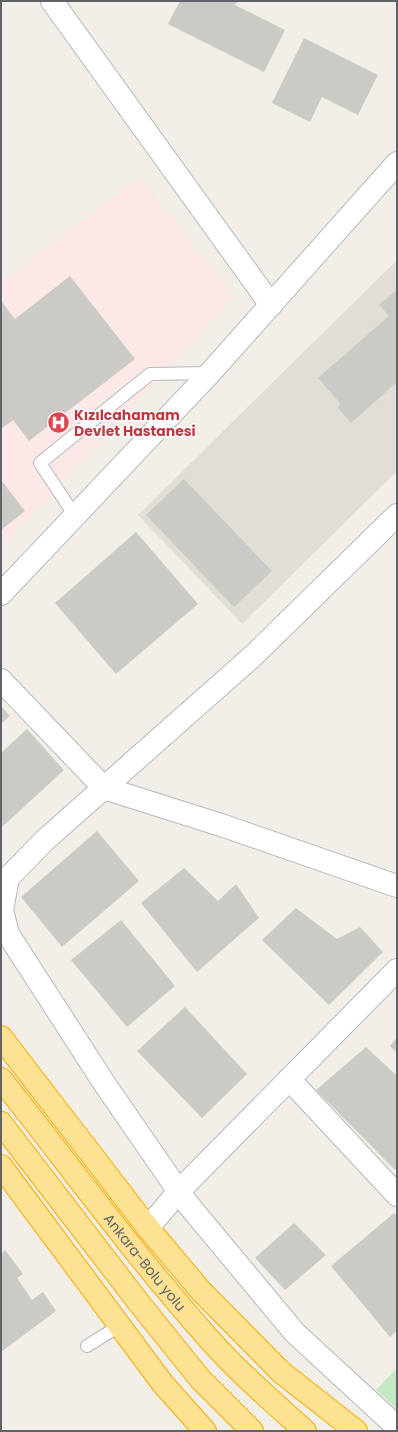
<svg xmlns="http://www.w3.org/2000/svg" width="398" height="1432" viewBox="0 0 398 1432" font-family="Poppins,sans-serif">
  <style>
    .education { fill: #e1ded6 }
    .medical { fill: #fce8e6 }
    .green { fill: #c5e8c5 }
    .building { fill: #cccac5 }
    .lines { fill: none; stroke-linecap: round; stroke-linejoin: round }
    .lane-casing { stroke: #b5b8bc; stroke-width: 14 }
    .street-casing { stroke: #b5b8bc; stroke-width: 24 }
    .secondary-casing { stroke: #b6babf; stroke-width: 24 }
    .highway-casing { stroke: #f9ab00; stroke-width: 24 }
    .lane { stroke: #fff; stroke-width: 12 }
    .street { stroke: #fff; stroke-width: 22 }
    .secondary { stroke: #fff; stroke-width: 22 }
    .highway { stroke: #fde293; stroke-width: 22 }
    .labels { text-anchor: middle; stroke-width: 3; stroke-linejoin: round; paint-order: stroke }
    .health-label { font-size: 14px; font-weight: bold; fill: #be3a42; stroke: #fff; text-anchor: start }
    .street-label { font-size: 14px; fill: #5f6368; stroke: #fff }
  </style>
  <rect width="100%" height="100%" fill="#f1efe8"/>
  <!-- education -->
  <path class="education" d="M397,260V471L242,624L138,515Z"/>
  <!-- medical -->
  <path class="medical" d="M140,176L235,297L1,549V282Z"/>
  <!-- green -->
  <path class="green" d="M397,1368V1409L376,1390Z"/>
  <!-- building -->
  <path class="building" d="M180,1H238L235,5L285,30L264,72L168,24Z
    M304,38L378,75L358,115L322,97L310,122L272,103Z
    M70,276L135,359L29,441L13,420L1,429V301L15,319Z
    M397,290V382L351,423L338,408L340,403L318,378L389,316L379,305Z
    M184,479L272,571L234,607L146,515Z
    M1,480L25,511L1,530Z
    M136,532L198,604L116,674L55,603Z
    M1,706L10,716L1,724Z
    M27,729L64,770L1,828V753Z
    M97,831L139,881L62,947L21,897Z
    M184,868L218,901L236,884L259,918L197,972L141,903Z
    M296,908L337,939L360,927L383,952L329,1005L262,940Z
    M121,920L175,986L127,1027L71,960Z
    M185,1007L247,1074L202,1118L137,1051Z
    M397,1037V1053L390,1046Z
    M366,1047L397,1076V1168L395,1170L316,1090Z
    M394,1213L397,1216V1331L390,1337L331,1266Z
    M294,1223L326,1255L285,1290L255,1258Z
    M5,1250L23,1274L17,1278L32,1300L43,1292L56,1311L1,1352V1254Z"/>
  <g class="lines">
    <defs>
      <path id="lane" d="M75,516L40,463L150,374L210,373
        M87,1346L119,1326"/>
      <path id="street" d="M52,1L271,305
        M397,515L254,655L45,840L8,878L2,910L8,934L104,1083L186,1202L295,1333L397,1427
        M1,680L104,788L224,826L397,886
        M289,1079L397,1195
        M148,1228L179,1191L397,970"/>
      <path id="secondary" d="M1,594L210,373L397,163
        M1,886L8,878"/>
      <g id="highway">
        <path d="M1,1037L148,1228L201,1291L281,1372L356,1431"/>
        <path id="s1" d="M1,1079C70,1166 135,1256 209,1339C238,1372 272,1401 305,1431"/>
        <path d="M1,1123L139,1303L201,1380L252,1431"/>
        <path d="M1,1166L163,1384L205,1431"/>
      </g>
    </defs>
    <!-- lane casing -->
    <use href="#lane" class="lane-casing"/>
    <!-- street casing -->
    <use href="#street" class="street-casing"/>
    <!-- secondary casing -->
    <use href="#secondary" class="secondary-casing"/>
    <!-- highway casing -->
    <use href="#highway" class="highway-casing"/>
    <!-- lane -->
    <use href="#lane" class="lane"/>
    <!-- street -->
    <use href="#street" class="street"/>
    <!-- secondary -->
    <use href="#secondary" class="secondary"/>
    <!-- highway -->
    <use href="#highway" class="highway"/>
  </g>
  <!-- icons -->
  <defs>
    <symbol id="hospital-disc" viewBox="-11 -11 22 22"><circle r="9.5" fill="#e0444e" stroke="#fff"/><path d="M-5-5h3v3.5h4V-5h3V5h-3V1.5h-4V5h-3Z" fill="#fff"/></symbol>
  </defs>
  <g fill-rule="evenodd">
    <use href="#hospital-disc" x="46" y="410" width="25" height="25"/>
  </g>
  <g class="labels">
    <!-- health labels -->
    <g class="health-label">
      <text x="74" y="420">Kızılcahamam<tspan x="74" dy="16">Devlet Hastanesi</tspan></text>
    </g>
    <!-- street labels -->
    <g class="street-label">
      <text dy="5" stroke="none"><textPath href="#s1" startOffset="233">Ankara-Bolu yolu</textPath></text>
    </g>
  </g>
  <!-- border -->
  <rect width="398" height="1432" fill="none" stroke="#5f6368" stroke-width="4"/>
</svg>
